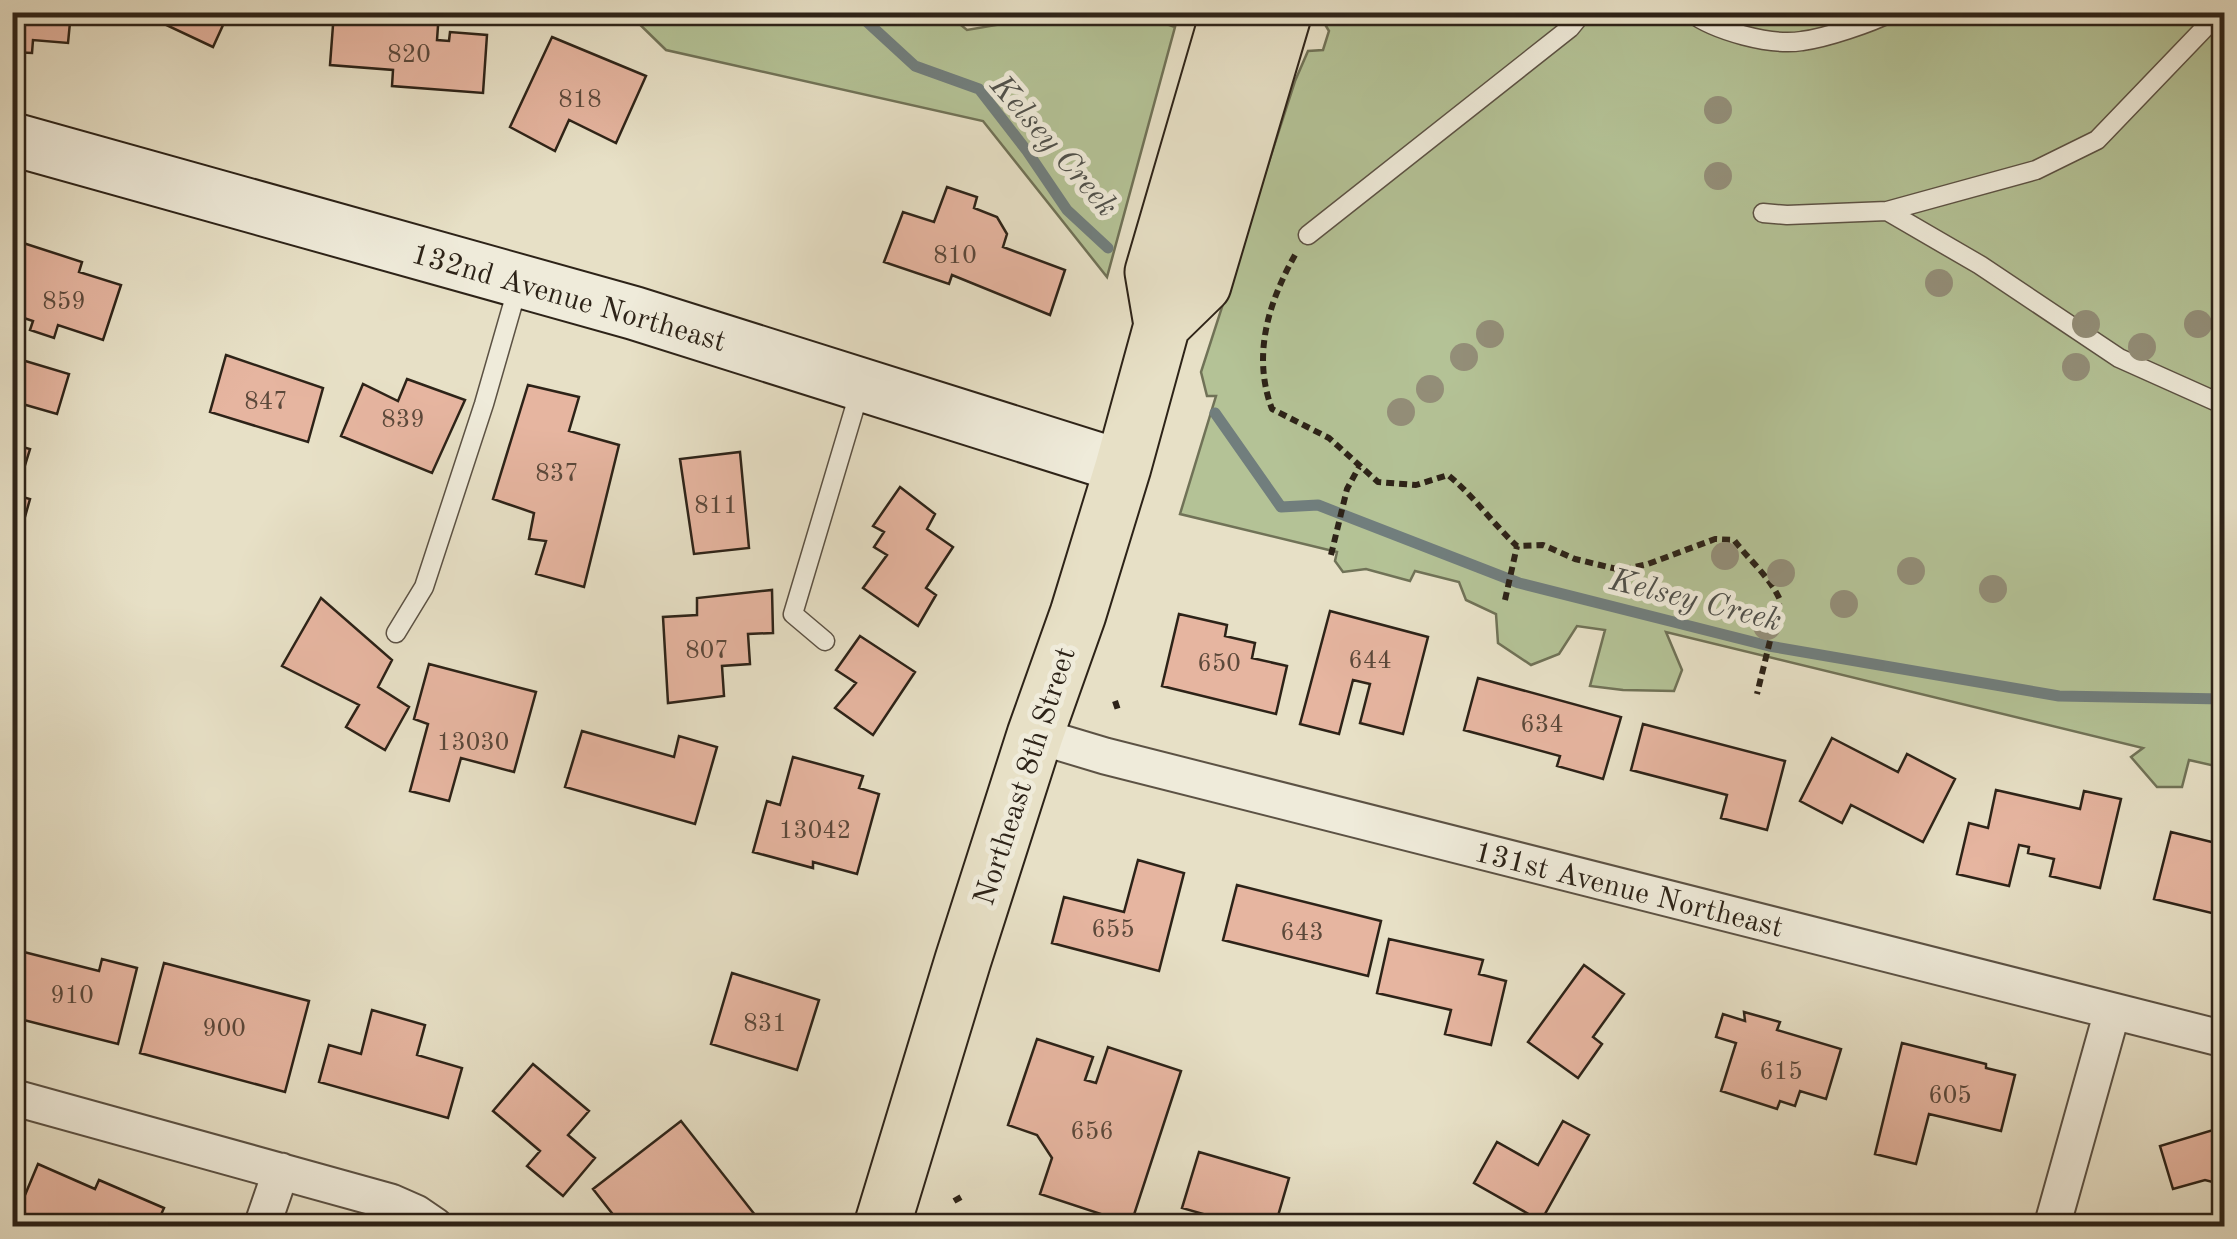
<svg xmlns="http://www.w3.org/2000/svg" width="2237" height="1239" viewBox="0 0 2237 1239" font-family="'Old Standard TT',serif">
  <style>
    .green { fill: #b4c296; stroke: #707257; stroke-width: 2.5 }
    .lines { fill: none; stroke-linecap: round; stroke-linejoin: round }
    .stream { stroke: #717e7d; stroke-width: 11 }
    .building { fill: #e6b5a0; stroke: #2d2318; stroke-width: 2.5 }
    .lane-casing { stroke: #5c5244; stroke-width: 21 }
    .street-casing { stroke: #5c5244; stroke-width: 39 }
    .secondary-casing { stroke: #2d2318; stroke-width: 56 }
    .primary-casing { stroke: #2d2318; stroke-width: 59 }
    .path { stroke: #2d2318; stroke-width: 6; stroke-dasharray: 8 5; stroke-linecap: butt }
    .lane { stroke: #efebda; stroke-width: 18 }
    .street { stroke: #efebda; stroke-width: 35 }
    .secondary { stroke: #efebda; stroke-width: 52 }
    .primary { stroke: #e7e0c6; stroke-width: 55 }
    .tree { fill: #938e78 }
    .labels { text-anchor: middle; stroke-width: 10; stroke-linejoin: round; paint-order: stroke }
    .number-label { font-size: 25px; fill: #5b483a }
    .street-label { font-size: 30px; fill: #2d2318; stroke: #efebda }
    .water-label { font-size: 32px; font-style: italic; fill: #4f504b; stroke: #efebda }
  </style>
  <rect width="100%" height="100%" fill="#e7e0c6"/>
  <filter id="stains"><feTurbulence type="fractalNoise" baseFrequency=".002" numOctaves="4"/><feColorMatrix values="0 0 0 0 .2 0 0 0 0 .09 0 0 0 0 .02 0 0 0 .5 -.17"/></filter>
  <radialGradient id="worn" r=".72"><stop offset=".6" stop-color="#630" stop-opacity="0"/><stop offset="1" stop-color="#630" stop-opacity=".3"/></radialGradient>
  <!-- green -->
  <path class="green" d="M1132,12L1175,27L1107,277L983,121L666,50L628,13H946L967,30L1067,13Z
    M1318,13H2224V768L2189,760L2182,787H2157L2131,757L2143,748L1666,632L1682,670L1674,691L1623,690L1590,686L1605,630L1577,626L1559,654L1531,665L1498,643L1496,614L1466,600L1459,582L1415,571L1410,581L1366,569L1343,572L1335,561L1337,552L1180,514L1216,396H1207L1201,372L1295,81L1308,51L1323,50L1329,31Z"/>
  <g class="lines">
    <!-- stream -->
    <path class="stream" d="M867,12L866,21L915,66L979,89L1027,151L1067,210L1108,248
      M1215,413L1281,507L1318,505L1519,583L1769,646L2059,696L2224,699"/>
  </g>
  <!-- building -->
  <path class="building" d="M12,12H71L68,43L33,40L32,53L12,52Z
    M149,12H229L213,47L147,16Z
    M334,12H439L437,40L449,41L450,32L487,35L483,93L392,86L393,70L330,65Z
    M552,37L646,76L616,143L569,120L555,151L510,127Z
    M947,187L977,197L974,208L997,217L1007,234L1003,247L1065,270L1050,315L952,275L949,284L884,262L903,212L934,222Z
    M17,241L82,262L79,272L121,285L103,340L58,325L54,338L30,330L33,321L12,314V251Z
    M226,355L323,388L308,442L210,412Z
    M12,357L69,374L57,414L12,401Z
    M407,379L465,400L432,473L341,436L363,384L398,401Z
    M528,385L579,397L569,431L619,445L584,587L536,574L546,541L529,539L534,513L493,499Z
    M12,444L30,449L18,488L12,486Z
    M740,452L749,548L694,554L680,459Z
    M900,487L935,514L927,529L953,547L926,588L936,595L918,626L863,588L887,555L874,547L884,532L873,526Z
    M12,494L30,499L12,563Z
    M12,570L21,572L12,603Z
    M772,590L773,633L748,634L750,664L722,666L724,696L668,703L663,617L697,615V598Z
    M321,598L392,660L378,687L409,707L385,750L346,727L359,705L282,666Z
    M1330,611L1428,637L1403,734L1360,723L1370,684L1353,680L1339,734L1300,724Z
    M1179,614L1227,625L1225,636L1255,643L1252,658L1287,666L1276,714L1162,686Z
    M860,636L915,672L873,735L835,708L856,683L836,670Z
    M429,664L536,692L514,772L461,758L449,801L410,791L428,724L414,719Z
    M1478,678L1621,717L1603,779L1557,766L1560,756L1464,730Z
    M1643,724L1785,761L1767,830L1721,818L1727,795L1631,770Z
    M582,731L674,757L679,736L717,747L695,824L565,787Z
    M1832,738L1898,772L1907,754L1955,779L1923,842L1851,805L1842,823L1800,801Z
    M793,757L863,776L859,788L879,794L857,874L813,862V868L753,852L767,801L780,805Z
    M1996,790L2080,809L2084,791L2121,799L2100,888L2050,876L2054,859L2028,853L2029,847L2019,845L2009,886L1957,874L1969,823L1988,828Z
    M2171,832L2224,845V916L2154,899Z
    M1138,860L1184,873L1159,971L1052,943L1064,897L1124,912Z
    M1237,885L1381,921L1368,976L1223,940Z
    M1389,939L1483,960L1479,974L1506,981L1491,1045L1445,1034L1451,1010L1377,993Z
    M12,949L99,971L102,959L137,968L118,1044L12,1017Z
    M164,963L309,1001L285,1092L140,1053Z
    M1584,965L1624,994L1593,1037L1602,1044L1578,1078L1528,1042Z
    M732,973L819,1000L797,1070L711,1044Z
    M372,1010L425,1025L417,1055L462,1068L448,1118L319,1082L329,1045L361,1054Z
    M1744,1012L1780,1022L1777,1030L1841,1049L1826,1099L1800,1091L1795,1106L1780,1101L1777,1109L1721,1091L1736,1043L1716,1037L1723,1014L1745,1021Z
    M1037,1039L1093,1057L1085,1080L1096,1083L1108,1047L1181,1071L1131,1224L1040,1194L1052,1158L1037,1135L1008,1125Z
    M1902,1043L1986,1064V1068L2015,1075L2001,1131L1929,1114L1916,1164L1875,1154Z
    M533,1064L589,1111L568,1135L595,1158L563,1196L527,1166L540,1151L493,1111Z
    M681,1121L759,1220L751,1226H622L593,1189Z
    M1563,1121L1589,1135L1541,1221L1474,1183L1497,1142L1538,1165Z
    M2213,1130L2224,1133V1185L2205,1180L2173,1189L2160,1146Z
    M1199,1152L1289,1178L1275,1226H1245L1182,1208Z
    M38,1164L95,1189L99,1180L164,1208L156,1226H12Z"/>
  <g class="lines">
    <defs>
      <path id="lane" d="M1690,12C1715,31 1771,46 1802,41C1826,38 1870,23 1892,12
        M1887,211L1980,265L2119,358L2224,405
        M1763,213L1787,215L1887,211L2036,170L2097,140L2220,12
        M1308,235L1570,28L1583,12
        M396,633L424,587L484,404L518,286
        M825,641L793,614L860,390"/>
      <path id="street" d="M1035,735L1105,756L2224,1039
        M12,1097L391,1202L416,1213L435,1226
        M262,1226L281,1171
        M2052,1226L2112,1012"/>
      <path id="secondary" d="M12,139L634,313L1123,467"/>
      <path id="primary" d="M1162,325L1203,285L1284,12
        M882,1226L963,960L1035,735L1078,614L1123,467L1162,325L1153,272L1229,12"/>
    </defs>
    <!-- lane casing -->
    <use href="#lane" class="lane-casing"/>
    <!-- street casing -->
    <use href="#street" class="street-casing"/>
    <!-- secondary casing -->
    <use href="#secondary" class="secondary-casing"/>
    <!-- primary casing -->
    <use href="#primary" class="primary-casing"/>
    <!-- path -->
    <path class="path" d="M1295,255C1268,303 1252,356 1272,409L1329,438L1378,482L1416,485L1448,475C1474,496 1493,524 1517,546L1543,545L1575,559L1621,570L1648,564L1715,539L1734,540C1749,560 1770,577 1780,600L1757,694
      M1331,555L1347,489L1359,467
      M1505,600L1517,546
      M1115,701L1119,713
      M954,1201L961,1197"/>
    <!-- lane -->
    <use href="#lane" class="lane"/>
    <!-- street -->
    <use href="#street" class="street"/>
    <!-- secondary -->
    <use href="#secondary" class="secondary"/>
    <!-- primary -->
    <use href="#primary" class="primary"/>
  </g>
  <!-- trees -->
  <g class="tree">
    <circle cx="1718" cy="110" r="14"/>
    <circle cx="1718" cy="176" r="14"/>
    <circle cx="1939" cy="283" r="14"/>
    <circle cx="2086" cy="324" r="14"/>
    <circle cx="2198" cy="324" r="14"/>
    <circle cx="1490" cy="334" r="14"/>
    <circle cx="2142" cy="347" r="14"/>
    <circle cx="1464" cy="357" r="14"/>
    <circle cx="2076" cy="367" r="14"/>
    <circle cx="1430" cy="389" r="14"/>
    <circle cx="1401" cy="412" r="14"/>
    <circle cx="1725" cy="556" r="14"/>
    <circle cx="1911" cy="571" r="14"/>
    <circle cx="1781" cy="573" r="14"/>
    <circle cx="1993" cy="589" r="14"/>
    <circle cx="1844" cy="604" r="14"/>
    <circle cx="1767" cy="626" r="14"/>
  </g>
  <g class="labels">
    <!-- number labels -->
    <g class="number-label">
      <text x="409" y="62">820</text>
      <text x="580" y="107">818</text>
      <text x="955" y="263">810</text>
      <text x="64" y="309">859</text>
      <text x="266" y="409">847</text>
      <text x="403" y="427">839</text>
      <text x="557" y="481">837</text>
      <text x="716" y="513">811</text>
      <text x="707" y="658">807</text>
      <text x="1370" y="668">644</text>
      <text x="1219" y="671">650</text>
      <text x="1542" y="732">634</text>
      <text x="473" y="750">13030</text>
      <text x="815" y="838">13042</text>
      <text x="1113" y="937">655</text>
      <text x="1302" y="940">643</text>
      <text x="72" y="1003">910</text>
      <text x="765" y="1031">831</text>
      <text x="224" y="1036">900</text>
      <text x="1781" y="1079">615</text>
      <text x="1950" y="1103">605</text>
      <text x="1092" y="1139">656</text>
    </g>
    <!-- street labels -->
    <g class="street-label">
      <text transform="translate(569 297) rotate(16)" y="10">132nd Avenue Northeast</text>
      <text transform="translate(1024 776) rotate(-72)" y="10">Northeast 8th Street</text>
      <text transform="translate(1629 889) rotate(14)" y="10">131st Avenue Northeast</text>
    </g>
    <!-- water labels -->
    <g class="water-label">
      <text transform="translate(1055 145) rotate(49)" y="11">Kelsey Creek</text>
      <text transform="translate(1696 599) rotate(14)" y="11">Kelsey Creek</text>
    </g>
  </g>
  <!-- margin -->
  <rect width="2237" height="1239" fill="none" stroke="#e7e0c6" stroke-width="50"/>
  <rect x="15" y="15" width="2207" height="1209" fill="none" stroke="#2d2318" stroke-width="5"/>
  <rect x="25" y="25" width="2187" height="1189" fill="none" stroke="#2d2318" stroke-width="2.5"/>
  <rect width="100%" height="100%" filter="url(#stains)"/>
  <rect width="100%" height="100%" fill="url(#worn)"/>
</svg>
